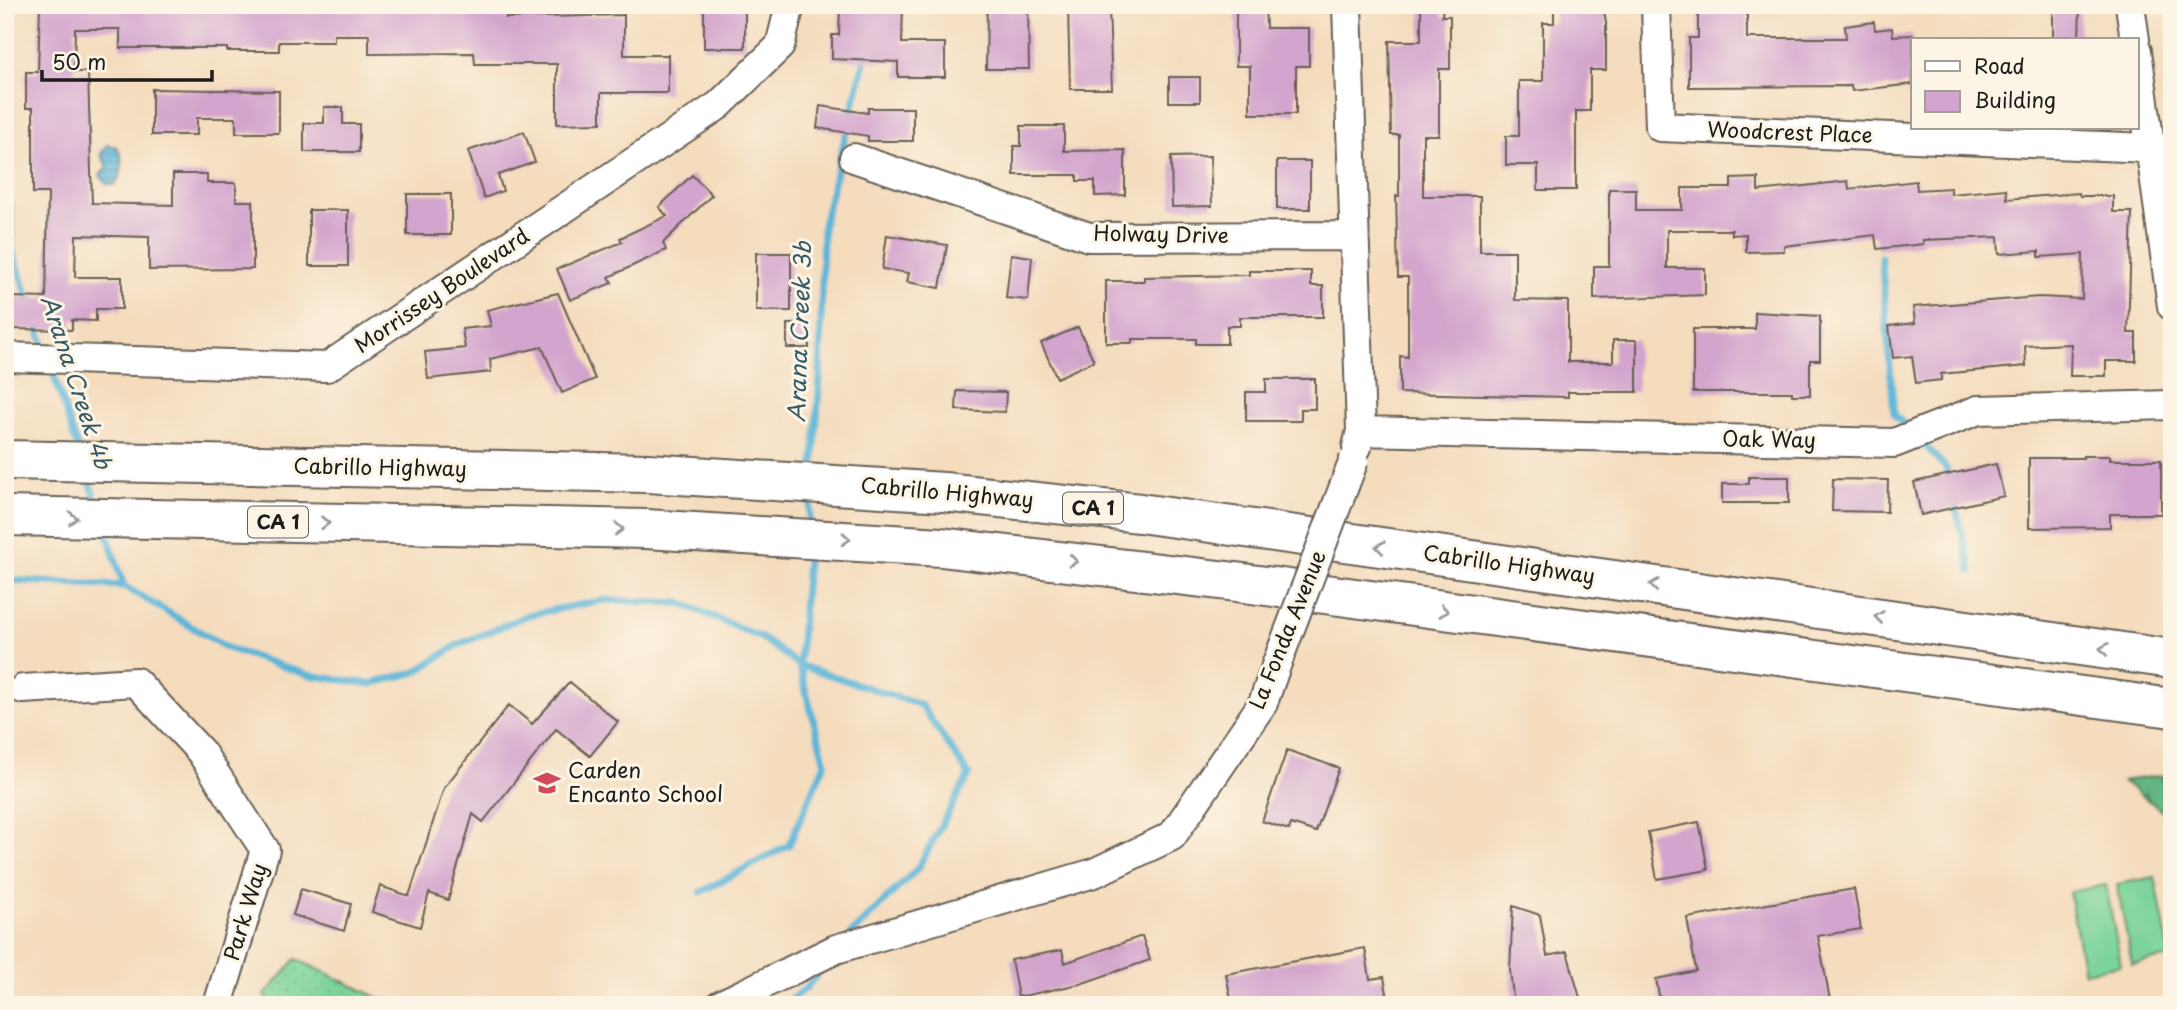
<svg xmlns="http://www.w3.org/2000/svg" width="2177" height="1010" viewBox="0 0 2177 1010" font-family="'Playpen Sans',sans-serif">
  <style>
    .grass { fill: url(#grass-dots); stroke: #4c785b; stroke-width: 2 }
    .forest { fill: url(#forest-firs); stroke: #40694f; stroke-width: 2 }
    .garden { fill: #7bd49a; stroke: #4c785b; stroke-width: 2 }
    .water { fill: url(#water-rules); stroke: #3c687a; stroke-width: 2 }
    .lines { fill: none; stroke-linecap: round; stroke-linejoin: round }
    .stream { stroke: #5bb5d8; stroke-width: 7 }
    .building { fill: #d3a4cd }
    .minor-casing { stroke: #685f54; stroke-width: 32 }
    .highway-casing { stroke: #685f54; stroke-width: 42 }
    .minor { stroke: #fff; stroke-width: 28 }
    .highway { stroke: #fff; stroke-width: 38 }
    .minor-bridge-casing { stroke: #685f54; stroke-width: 32; stroke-linecap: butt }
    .minor-bridge { stroke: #fff; stroke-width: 28 }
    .oneway { stroke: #999 }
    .labels { text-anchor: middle; stroke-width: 6; stroke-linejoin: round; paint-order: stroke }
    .shield { fill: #fcf5e5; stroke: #5f5d58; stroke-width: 2 }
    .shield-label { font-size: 19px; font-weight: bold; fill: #1c1c1c }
    .street-label { font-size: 21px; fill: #1c1c1c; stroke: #fcf5e5 }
    .poi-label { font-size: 21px; fill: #1c1c1c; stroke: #fcf5e5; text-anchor: start }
    .water-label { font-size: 23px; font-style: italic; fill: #355967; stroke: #fcf5e5 }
  </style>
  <defs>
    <pattern id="grass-dots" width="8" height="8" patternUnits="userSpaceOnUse" patternTransform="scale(1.75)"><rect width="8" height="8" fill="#7bd49a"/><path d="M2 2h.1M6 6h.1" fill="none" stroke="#6ab584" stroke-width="1.8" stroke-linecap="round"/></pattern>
    <pattern id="forest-firs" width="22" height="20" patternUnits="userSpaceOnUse" patternTransform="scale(1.75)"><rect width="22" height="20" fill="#64b682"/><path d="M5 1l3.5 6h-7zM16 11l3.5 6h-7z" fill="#52936a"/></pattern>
    <pattern id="water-rules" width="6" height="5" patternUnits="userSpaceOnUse" patternTransform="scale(1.75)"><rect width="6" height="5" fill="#5bb5d8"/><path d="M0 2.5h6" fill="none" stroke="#4a92ae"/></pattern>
  </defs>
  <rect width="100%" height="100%" fill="#fcf5e5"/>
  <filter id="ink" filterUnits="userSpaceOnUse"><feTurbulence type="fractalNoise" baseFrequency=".0143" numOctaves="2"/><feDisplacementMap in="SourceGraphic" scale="14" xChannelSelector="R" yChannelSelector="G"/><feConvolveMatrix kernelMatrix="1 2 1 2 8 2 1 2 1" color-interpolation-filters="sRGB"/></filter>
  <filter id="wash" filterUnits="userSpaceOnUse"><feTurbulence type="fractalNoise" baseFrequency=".00686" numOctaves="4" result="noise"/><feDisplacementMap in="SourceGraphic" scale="28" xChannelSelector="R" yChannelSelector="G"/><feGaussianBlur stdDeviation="1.57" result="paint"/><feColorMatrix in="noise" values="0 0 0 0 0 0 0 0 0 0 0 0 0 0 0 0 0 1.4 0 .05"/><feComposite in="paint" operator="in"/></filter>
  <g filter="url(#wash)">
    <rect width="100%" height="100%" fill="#f4dcbd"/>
    <!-- grass -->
    <path class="grass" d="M296,959L388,1002L277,1005L264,996Z"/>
    <!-- forest -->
    <path class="forest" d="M2172,774V818L2122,781Z"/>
    <!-- garden -->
    <path class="garden" d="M2155,877L2170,957L2132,964L2117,884Z
      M2106,885L2121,965L2084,972L2069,892Z"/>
    <!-- water -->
    <path class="water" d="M107,145L117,147C124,159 124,174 114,185L106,184L100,175L107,167L101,154Z"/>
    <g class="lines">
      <!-- stream -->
      <path class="stream" d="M5,188L11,211L12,249L31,306
        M1881,257L1894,414L1910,431
        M36,321L46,353
        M50,364L78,449
        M1919,439L1946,468L1950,482
        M87,473L97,505
        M813,474L820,376L823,225L866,54
        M1954,501L1971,571
        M809,526L811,496
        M106,530L124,586
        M5,580L124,586
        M124,586L227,648L308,675L370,684L416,672L456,646L528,615L604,600L681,603L762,638L799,665L921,705L969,775L918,868L851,934
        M701,892L789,845L825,763L799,665L808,548
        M782,1005L805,989L823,967"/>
    </g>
    <g id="blocks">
      <!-- building -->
      <path class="building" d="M40,5H468V9H506V18L624,15V55H668V93H601V123L557,124V64H475L474,53L369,54V35H334V42H279V51H227V48H120V29H75L74,72H88L92,203L173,205V174H207V183H236V201H253V269L149,270V237L76,235L75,277H122V309H96V321L72,320V330L12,329V297L46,298L48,193H33V108H26V72H38Z
        M704,5H745V48H704Z
        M840,5H903L902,43H945V77H898V62L832,59V35H839Z
        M987,5H1028L1029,69H986Z
        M1236,5H1265L1266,28H1309V66H1296V114H1250V66H1236Z
        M1421,5H1443L1442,16H1450V69H1439V135H1423V196H1480V251H1515V300L1568,301V362H1613V340H1637V392H1568V397L1400,393V356L1408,357V277H1398L1396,196H1399V135H1391L1389,41H1421Z
        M1554,5H1603L1606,23V70H1590V111H1576V190H1538V165H1506V136H1519V81H1543V23H1554Z
        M1698,5H1747V38H1846L1845,26L1874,22L1875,30L1892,28L1893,36L1913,35V84L1852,91L1851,86L1689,87V38H1698Z
        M2053,5H2080L2079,40H2053Z
        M1068,7H1109L1112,89H1070Z
        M1169,77H1200V102H1169Z
        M152,89L279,91V133H236V118H197V135H152Z
        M820,106L868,113V108H913V141H868V136L817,128Z
        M324,107H343V124H359V152H304V123H324Z
        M1021,126H1064V151L1125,150V195L1095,196V181H1077V175H1014V146H1021Z
        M524,132L535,162L498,175L503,191L484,198L468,151Z
        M1210,156L1212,206L1172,207L1171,157Z
        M1277,161H1310V209H1277Z
        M692,175L712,195L663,243L666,250L609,277L612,283L570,300L557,269L622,242L620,238L667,216L659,207Z
        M1758,178V191L1848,181L1849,189L1916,181L1917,190L1951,188V194L2006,189L2007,199L2079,193L2080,196H2113V212H2132L2128,333H2136V361H2106V376H2070L2071,344L2025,346L2026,366L1941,374V380L1916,383L1912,356L1893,358L1889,326L1915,323L1913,307L2039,297L2082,299L2083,254L2039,257V251L1999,254L1998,237L1923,240V244L1877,249L1875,235L1784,246V251L1746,252V234L1732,235V230H1667V268H1705V295L1594,299V266H1609V189H1636V210H1682V188H1731V179Z
        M407,194H451V235H407Z
        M309,210H348V266H309Z
        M887,235L947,245L940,288L907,282L909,273L882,269Z
        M756,253H791V311H756Z
        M1011,254L1032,257L1028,300L1006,298Z
        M1249,271H1311V286H1323V317H1240V326H1227V344H1196V339H1132V343H1106V281H1144V277L1249,275Z
        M558,293L595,379L562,393L542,347L490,359L491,372L428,379L425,352L465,348L462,329L491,326L487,310Z
        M1755,312L1820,316V360H1810V395H1792V392H1693V329H1755Z
        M787,324H809V348H787Z
        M1078,327L1094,361L1057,378L1041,343Z
        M1266,379H1315V409H1301V421H1246V392H1266Z
        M957,391L1006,392L1005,412L956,410Z
        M2083,456H2110V460H2161V514H2110V527L2029,528V458H2083Z
        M1996,464L2004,496L1921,515L1914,482Z
        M1749,477H1789V503H1722V484H1749Z
        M1833,479L1888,480L1887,512L1832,511Z
        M570,682L618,722L590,756L556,729L483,822L473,814L448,900L429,893L420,927L372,912L380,886L409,896L444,788L509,705L532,724Z
        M1287,750L1339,768L1316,832L1291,824L1289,830L1262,821Z
        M1699,822L1708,870L1657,879L1648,832Z
        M301,889L351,904L344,931L293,915Z
        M1854,889L1861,929L1818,936L1831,1005H1661L1656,979L1696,971L1687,918Z
        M1513,906L1540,915L1547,956L1567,952L1582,1005H1514L1510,970Z
        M1142,936L1150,960L1080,984L1018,997L1011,960L1062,950L1065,963Z
        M1365,948L1370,979L1384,977L1389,1005H1232L1226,974Z"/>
    </g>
  </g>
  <g filter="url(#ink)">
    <use href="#blocks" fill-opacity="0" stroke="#685f54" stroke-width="2"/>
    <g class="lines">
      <defs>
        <path id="minor" d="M1347,5L1361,431L1357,447
          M1656,5L1660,127L2172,149
          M2130,5L2135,40
          M2137,51L2172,306
          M854,158L1089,237L1354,236
          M5,357L327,367L719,105L780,46L790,5
          M1361,431L1894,443L1978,410L2172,405
          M23,689L136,682L201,752L265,850L218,1005
          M720,1005L836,949L1094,873L1172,836L1263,703L1277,663"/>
        <path id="highway" d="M5,460L648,473L944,492L1140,513L2172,659
          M5,516L646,529L941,547L1236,582L2172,708"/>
      </defs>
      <!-- minor casing -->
      <use href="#minor" class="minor-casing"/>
      <!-- highway casing -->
      <use href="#highway" class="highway-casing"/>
      <!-- minor -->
      <use href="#minor" class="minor"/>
      <!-- highway -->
      <use href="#highway" class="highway"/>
      <defs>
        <path id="minor-bridge" d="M1277,663L1354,460"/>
      </defs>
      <!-- minor-bridge casing -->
      <use href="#minor-bridge" class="minor-bridge-casing"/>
      <!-- minor-bridge -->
      <use href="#minor-bridge" class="minor-bridge"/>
    </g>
    <!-- one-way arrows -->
    <defs><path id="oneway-chevron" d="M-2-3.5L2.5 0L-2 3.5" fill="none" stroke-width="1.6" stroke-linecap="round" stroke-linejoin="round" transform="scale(1.75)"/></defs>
    <g class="oneway">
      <use href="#oneway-chevron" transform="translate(73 518) rotate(1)"/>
      <use href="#oneway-chevron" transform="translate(325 523) rotate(1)"/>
      <use href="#oneway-chevron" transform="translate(619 529) rotate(1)"/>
      <use href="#oneway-chevron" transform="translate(846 539) rotate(4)"/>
      <use href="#oneway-chevron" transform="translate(1380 547) rotate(-172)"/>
      <use href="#oneway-chevron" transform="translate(1073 561) rotate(7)"/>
      <use href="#oneway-chevron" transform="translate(1654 585) rotate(-172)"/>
      <use href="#oneway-chevron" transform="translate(1444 611) rotate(8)"/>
      <use href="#oneway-chevron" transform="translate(1879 617) rotate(-172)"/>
      <use href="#oneway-chevron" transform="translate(2104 649) rotate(-172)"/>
    </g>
  </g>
  <!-- icons -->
  <defs>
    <symbol id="school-bare" viewBox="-9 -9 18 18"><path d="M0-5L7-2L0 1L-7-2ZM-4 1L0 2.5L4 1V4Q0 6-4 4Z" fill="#d1495b" stroke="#fcf5e5" stroke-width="2.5" paint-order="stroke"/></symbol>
  </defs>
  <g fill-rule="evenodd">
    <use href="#school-bare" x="528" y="764" width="38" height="38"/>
  </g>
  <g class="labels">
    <!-- shield labels -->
    <g class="shield">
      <rect x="1063" y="492.5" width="60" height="31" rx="5"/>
      <rect x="248" y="506.5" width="60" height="31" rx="5"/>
    </g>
    <g class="shield-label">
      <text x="1093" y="515">CA 1</text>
      <text x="278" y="529">CA 1</text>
    </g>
    <!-- street labels -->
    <g class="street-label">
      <text transform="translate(1790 133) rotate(2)" y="7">Woodcrest Place</text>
      <text transform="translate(1161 235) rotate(1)" y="7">Holway Drive</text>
      <text transform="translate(442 291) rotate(-34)" y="7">Morrissey Boulevard</text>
      <text transform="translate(1769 440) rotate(1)" y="7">Oak Way</text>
      <text transform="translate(380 468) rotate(1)" y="7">Cabrillo Highway</text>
      <text transform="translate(947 493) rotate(5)" y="7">Cabrillo Highway</text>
      <text transform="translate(1509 565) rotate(8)" y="7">Cabrillo Highway</text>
      <text transform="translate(1288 630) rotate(-68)" y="7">La Fonda Avenue</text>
      <text transform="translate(246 912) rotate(-73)" y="7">Park Way</text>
    </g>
    <!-- poi labels -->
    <g class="poi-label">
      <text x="568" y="778">Carden<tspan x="568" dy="24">Encanto School</tspan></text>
    </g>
    <!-- water labels -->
    <g class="water-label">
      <text transform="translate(800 332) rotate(-88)" y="8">Arana Creek 3b</text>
      <text transform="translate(76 382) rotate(72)" y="8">Arana Creek 4b</text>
    </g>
  </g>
  <!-- margin -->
  <rect width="2177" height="1010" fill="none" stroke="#fcf5e5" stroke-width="28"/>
  <!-- legend -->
  <rect x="1911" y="38" width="228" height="91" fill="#fcf5e5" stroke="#a29e95" stroke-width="2"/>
  <rect x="1925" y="61" width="35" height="10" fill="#ffffff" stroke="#a29e95" stroke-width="2"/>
  <text x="1974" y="74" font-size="21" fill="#1c1c1c">Road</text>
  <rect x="1925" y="91" width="35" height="21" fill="#d3a4cd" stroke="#a29e95" stroke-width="2"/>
  <text x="1974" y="108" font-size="21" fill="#1c1c1c">Building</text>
  <!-- scale -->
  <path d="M42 70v10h170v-10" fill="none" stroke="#1c1c1c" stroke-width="3.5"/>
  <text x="52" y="70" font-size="21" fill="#1c1c1c" stroke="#fcf5e5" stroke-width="5" paint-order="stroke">50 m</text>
</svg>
